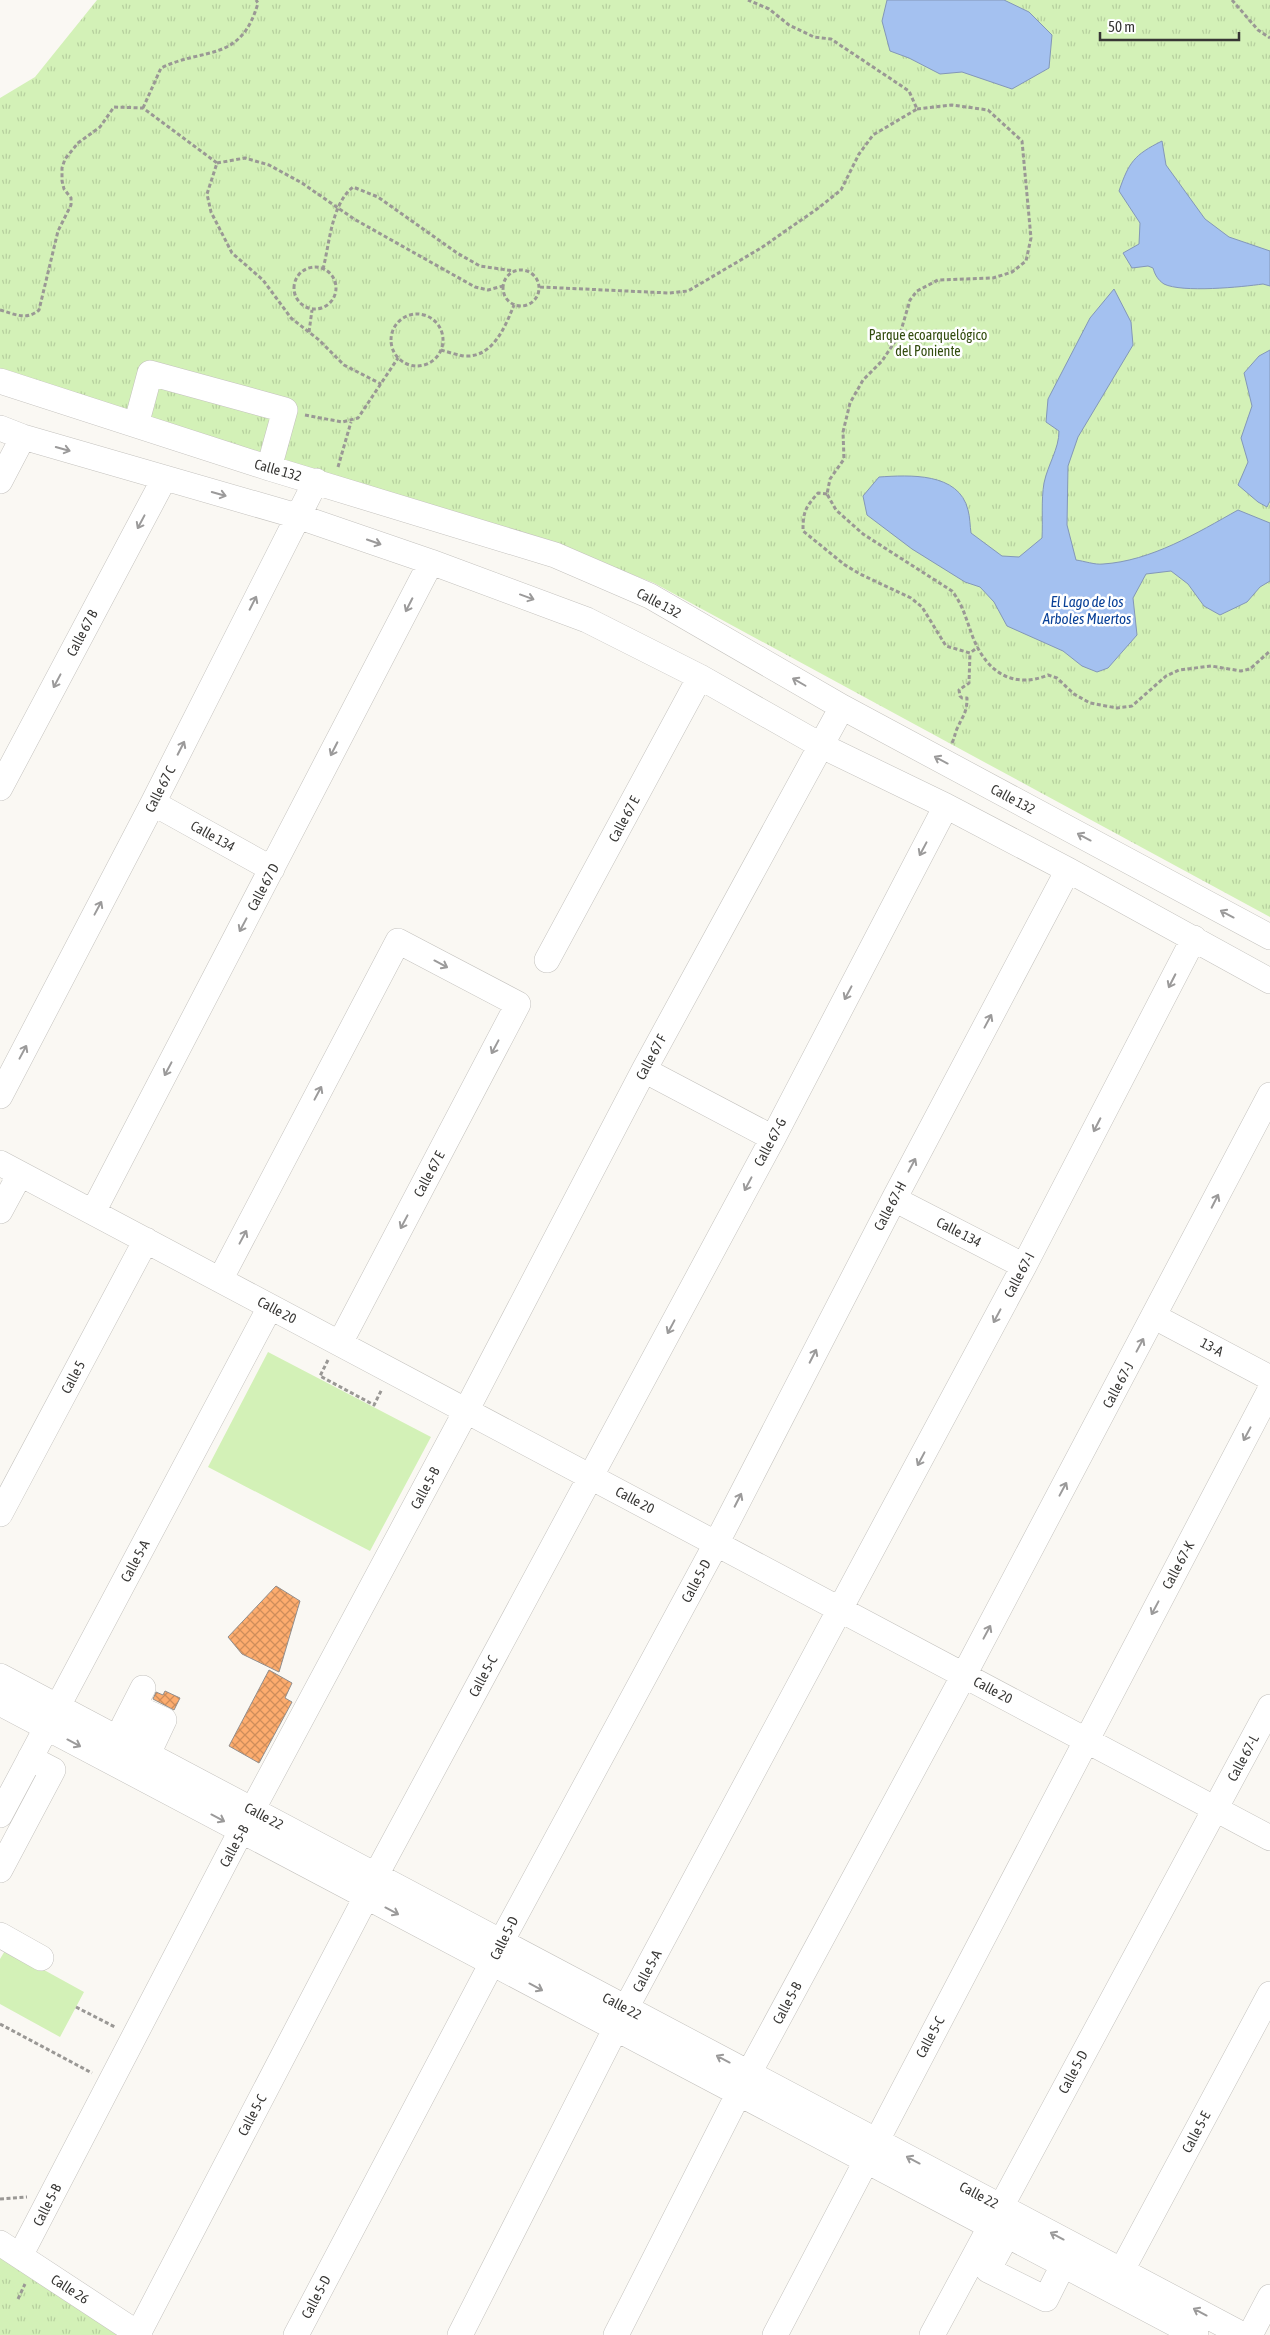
<svg xmlns="http://www.w3.org/2000/svg" width="1270" height="2335" viewBox="0 0 1270 2335" font-family="'Asap Condensed',sans-serif">
  <style>
    .park { fill: url(#park-tufts) }
    .pitch { fill: #d3f1b7 }
    .water { fill: #a4c1f0; stroke: #8397b8 }
    .building { fill: url(#building-cross-hatch); stroke: #928e8c }
    .lines { fill: none; stroke-linecap: round; stroke-linejoin: round }
    .minor-casing { stroke: #c4c2be; stroke-width: 26 }
    .path { stroke: #9a9895; stroke-width: 3; stroke-dasharray: 4 2.5; stroke-linecap: butt }
    .minor { stroke: #fff; stroke-width: 25 }
    .oneway { stroke: #9b9a9a }
    .labels { text-anchor: middle; stroke-width: 5; stroke-linejoin: round; paint-order: stroke }
    .park-label { font-size: 14px; fill: #324c0e; stroke: #fff }
    .street-label { font-size: 14px; fill: #373634; stroke: #fff }
    .water-label { font-size: 15px; font-style: italic; fill: #084097; stroke: #fff }
  </style>
  <defs>
    <pattern id="park-tufts" width="24" height="20" patternUnits="userSpaceOnUse" patternTransform="scale(1.25)"><rect width="24" height="20" fill="#d3f1b7"/><path d="M3 7l-1-3M5 7V3M7 7l1-3M15 17l-1-3M17 17v-4M19 17l1-3" fill="none" stroke="#b6cf9e"/></pattern>
    <pattern id="building-cross-hatch" width="8" height="8" patternUnits="userSpaceOnUse" patternTransform="scale(1.25)"><rect width="8" height="8" fill="#fdac6e"/><path d="M0 0l8 8M0 8l8-8" fill="none" stroke="#ce8d5b"/></pattern>
  </defs>
  <rect width="100%" height="100%" fill="#faf8f3"/>
  <!-- park -->
  <path class="park" d="M97,0H1270V917L654,583L597,561L0,373V98L35,77Z
    M0,2254L123,2335H0Z"/>
  <!-- pitch -->
  <path class="pitch" d="M268,1352L431,1437L370,1551L208,1467Z
    M6,1949L84,1992L60,2037L0,2004V1959Z"/>
  <!-- water -->
  <path class="water" d="M887,0H1004L1029,12L1052,35L1049,68L1012,89L962,72L940,74L909,58L890,51L882,21Z
    M1162,141L1166,165L1205,219L1229,237L1270,251V286L1263,284C1242,287 1182,293 1164,284C1158,280 1155,275 1153,268L1148,266L1132,268L1123,253L1139,244L1140,223L1119,191C1129,162 1134,155 1162,141Z
    M1114,289L1131,322L1133,345L1078,437L1068,466L1067,525L1076,560C1084,561 1095,565 1103,564C1151,561 1197,533 1238,510L1270,523V581L1260,587L1247,602L1220,615L1204,606L1188,584L1171,571L1146,574L1133,598L1137,635L1108,668L1097,672L1082,666L1063,651L1007,626L994,602L980,587L965,582L912,549L867,515L863,496L879,477C909,475 959,472 968,510C970,517 970,526 971,533L1002,556L1019,557L1042,538C1043,520 1041,500 1044,483C1048,464 1059,449 1059,431L1046,422L1048,399L1090,318Z
    M1270,350V501L1267,507L1258,502L1238,485L1248,462L1241,438L1252,406L1244,373L1259,356Z"/>
  <!-- building -->
  <path class="building" d="M276,1586L300,1601L279,1672L242,1654L228,1637Z
    M269,1670L292,1683L285,1698L292,1702L259,1763L229,1746Z
    M165,1691L180,1698L174,1710L153,1699L156,1692L163,1695Z"/>
  <g class="lines">
    <defs>
      <path id="minor" d="M0,381L269,468L555,555L650,596L842,707L1270,937
        M136,425L150,373L285,410L269,468
        M0,428L23,437L297,516L431,562L587,620L700,677L820,745L946,806L1068,870L1270,981
        M0,481L23,437
        M0,788L164,479
        M153,803L272,869
        M547,960L700,677
        M644,1070L773,1138
        M0,1096L153,803L316,481
        M0,1163L1270,1838
        M894,1199L1024,1266
        M0,1211L20,1174
        M93,1212L431,562
        M220,1280L398,941L518,1004L340,1343
        M1155,1317L1270,1378
        M0,1514L146,1240
        M0,1676L1243,2335
        M0,1703L1196,2335
        M124,1725L143,1688
        M128,1744L144,1711L164,1720L148,1754
        M0,1815L270,1307
        M0,1870L53,1770L30,1758
        M376,1875L773,1138L946,806
        M0,1935L41,1958
        M1007,2235L988,2270L1046,2299L1063,2265
        M0,2243L140,2335
        M20,2256L241,1831L466,1411L644,1070L842,707
        M1122,2270L1270,1994
        M138,2334L366,1897
        M296,2335L492,1963L501,1942L716,1544L894,1199L1068,870
        M460,2335L626,2008L1024,1266L1194,938
        M616,2335L749,2073L964,1675L1270,1095
        M775,2335L1270,1390
        M932,2335L1270,1707
        M1250,2335L1270,2297"/>
    </defs>
    <!-- minor casing -->
    <use href="#minor" class="minor-casing"/>
    <!-- path -->
    <path class="path" d="M1232,0L1258,30L1270,38
      M143,108L161,68C204,47 241,63 258,3L256,0
      M917,109L952,105L988,110L1022,141L1031,238L1026,261L1012,272L993,278L938,280L917,291L910,300L900,334L882,361L863,380L850,403L843,432L844,459L830,479L827,494L836,510L863,534L952,591C964,606 967,623 974,640C988,673 1014,689 1048,675L1057,678L1074,694L1090,703L1117,708L1132,706L1166,676L1179,670L1211,666L1241,671L1250,669L1270,651
      M217,163L245,158L269,165L302,183L354,219L475,287L488,290L503,286
      M294 288a21 21 0 1 1 42 0a21 21 0 1 1-42 0Z
      M323,269C330,242 331,205 353,187L378,197L457,253L480,266L514,271
      M503 288a18 18 0 1 1 36 0a18 18 0 1 1-36 0Z
      M540,287L669,293L688,291L761,248L817,209L841,190L859,154L873,135L917,109L909,91L831,39L814,37L789,25L769,9L748,0
      M0,310C15,314 26,321 39,310L58,231L71,205V198L64,189L62,181V168L65,159L78,143L100,127L114,107L143,108L217,163L207,194L211,212L232,253L263,280L291,318L319,340L344,365L381,384
      M391 340a26 26 0 1 1 52 0a26 26 0 1 1-52 0Z
      M309,332L312,310
      M441,350C448,352 457,355 464,356C493,358 505,327 514,305
      M305,415L342,422L358,418L398,358
      M338,467L351,422
      M827,494L818,493C805,508 803,512 803,531L845,565L860,574L911,598L922,607L946,646L970,653L978,647
      M952,743C955,737 955,732 958,727C963,715 967,713 967,698H962L960,696L959,690L969,683L970,653
      M328,1360L320,1376L374,1405L382,1389
      M76,2007L115,2027
      M0,2024L92,2073
      M0,2199L27,2197
      M18,2299L25,2284"/>
    <!-- minor -->
    <use href="#minor" class="minor"/>
  </g>
  <!-- one-way arrows -->
  <defs><path id="oneway-shaft" d="M-6 0H5M1.5-3L5.5 0L1.5 3" fill="none" stroke-width="1.6" stroke-linecap="round" stroke-linejoin="round" transform="scale(1.25)"/></defs>
  <g class="oneway">
    <use href="#oneway-shaft" transform="translate(63 449) rotate(16)"/>
    <use href="#oneway-shaft" transform="translate(219 494) rotate(16)"/>
    <use href="#oneway-shaft" transform="translate(141 522) rotate(118)"/>
    <use href="#oneway-shaft" transform="translate(374 542) rotate(19)"/>
    <use href="#oneway-shaft" transform="translate(527 597) rotate(20)"/>
    <use href="#oneway-shaft" transform="translate(253 603) rotate(-63)"/>
    <use href="#oneway-shaft" transform="translate(409 605) rotate(117)"/>
    <use href="#oneway-shaft" transform="translate(57 681) rotate(118)"/>
    <use href="#oneway-shaft" transform="translate(799 682) rotate(-150)"/>
    <use href="#oneway-shaft" transform="translate(181 748) rotate(-63)"/>
    <use href="#oneway-shaft" transform="translate(334 749) rotate(117)"/>
    <use href="#oneway-shaft" transform="translate(941 760) rotate(-152)"/>
    <use href="#oneway-shaft" transform="translate(1084 837) rotate(-152)"/>
    <use href="#oneway-shaft" transform="translate(923 849) rotate(118)"/>
    <use href="#oneway-shaft" transform="translate(98 908) rotate(-62)"/>
    <use href="#oneway-shaft" transform="translate(1227 914) rotate(-152)"/>
    <use href="#oneway-shaft" transform="translate(243 925) rotate(118)"/>
    <use href="#oneway-shaft" transform="translate(441 964) rotate(28)"/>
    <use href="#oneway-shaft" transform="translate(1172 981) rotate(117)"/>
    <use href="#oneway-shaft" transform="translate(848 993) rotate(118)"/>
    <use href="#oneway-shaft" transform="translate(988 1021) rotate(-62)"/>
    <use href="#oneway-shaft" transform="translate(495 1047) rotate(118)"/>
    <use href="#oneway-shaft" transform="translate(23 1052) rotate(-62)"/>
    <use href="#oneway-shaft" transform="translate(168 1069) rotate(118)"/>
    <use href="#oneway-shaft" transform="translate(318 1093) rotate(-62)"/>
    <use href="#oneway-shaft" transform="translate(1097 1125) rotate(117)"/>
    <use href="#oneway-shaft" transform="translate(912 1165) rotate(-62)"/>
    <use href="#oneway-shaft" transform="translate(748 1184) rotate(118)"/>
    <use href="#oneway-shaft" transform="translate(1215 1201) rotate(-63)"/>
    <use href="#oneway-shaft" transform="translate(404 1222) rotate(118)"/>
    <use href="#oneway-shaft" transform="translate(243 1237) rotate(-62)"/>
    <use href="#oneway-shaft" transform="translate(997 1316) rotate(118)"/>
    <use href="#oneway-shaft" transform="translate(671 1327) rotate(118)"/>
    <use href="#oneway-shaft" transform="translate(1140 1345) rotate(-62)"/>
    <use href="#oneway-shaft" transform="translate(813 1356) rotate(-63)"/>
    <use href="#oneway-shaft" transform="translate(1247 1434) rotate(118)"/>
    <use href="#oneway-shaft" transform="translate(921 1459) rotate(118)"/>
    <use href="#oneway-shaft" transform="translate(1063 1489) rotate(-62)"/>
    <use href="#oneway-shaft" transform="translate(738 1500) rotate(-63)"/>
    <use href="#oneway-shaft" transform="translate(1155 1608) rotate(118)"/>
    <use href="#oneway-shaft" transform="translate(987 1632) rotate(-62)"/>
    <use href="#oneway-shaft" transform="translate(74 1743) rotate(28)"/>
    <use href="#oneway-shaft" transform="translate(218 1818) rotate(28)"/>
    <use href="#oneway-shaft" transform="translate(392 1911) rotate(28)"/>
    <use href="#oneway-shaft" transform="translate(536 1987) rotate(28)"/>
    <use href="#oneway-shaft" transform="translate(723 2059) rotate(-152)"/>
    <use href="#oneway-shaft" transform="translate(913 2160) rotate(-152)"/>
    <use href="#oneway-shaft" transform="translate(1057 2236) rotate(-152)"/>
    <use href="#oneway-shaft" transform="translate(1200 2312) rotate(-152)"/>
  </g>
  <g class="labels">
    <!-- park labels -->
    <g class="park-label">
      <text x="928" y="340">Parque ecoarquelógico<tspan x="928" dy="16">del Poniente</tspan></text>
    </g>
    <!-- street labels -->
    <g class="street-label">
      <text transform="translate(278 470) rotate(16)" y="5">Calle 132</text>
      <text transform="translate(659 603) rotate(28)" y="5">Calle 132</text>
      <text transform="translate(82 633) rotate(-62)" y="5">Calle 67 B</text>
      <text transform="translate(160 789) rotate(-63)" y="5">Calle 67 C</text>
      <text transform="translate(1013 799) rotate(28)" y="5">Calle 132</text>
      <text transform="translate(624 819) rotate(-62)" y="5">Calle 67 E</text>
      <text transform="translate(213 836) rotate(29)" y="5">Calle 134</text>
      <text transform="translate(263 887) rotate(-62)" y="5">Calle 67 D</text>
      <text transform="translate(651 1057) rotate(-62)" y="5">Calle 67 F</text>
      <text transform="translate(770 1142) rotate(-62)" y="5">Calle 67-G</text>
      <text transform="translate(429 1174) rotate(-62)" y="5">Calle 67 E</text>
      <text transform="translate(890 1206) rotate(-62)" y="5">Calle 67-H</text>
      <text transform="translate(959 1232) rotate(27)" y="5">Calle 134</text>
      <text transform="translate(1019 1275) rotate(-62)" y="5">Calle 67-I</text>
      <text transform="translate(277 1310) rotate(28)" y="5">Calle 20</text>
      <text transform="translate(1212 1347) rotate(28)" y="5">13-A</text>
      <text transform="translate(73 1377) rotate(-62)" y="5">Calle 5</text>
      <text transform="translate(1118 1385) rotate(-62)" y="5">Calle 67-J</text>
      <text transform="translate(425 1488) rotate(-62)" y="5">Calle 5-B</text>
      <text transform="translate(635 1500) rotate(28)" y="5">Calle 20</text>
      <text transform="translate(135 1561) rotate(-62)" y="5">Calle 5-A</text>
      <text transform="translate(1178 1565) rotate(-62)" y="5">Calle 67-K</text>
      <text transform="translate(696 1581) rotate(-62)" y="5">Calle 5-D</text>
      <text transform="translate(483 1676) rotate(-62)" y="5">Calle 5-C</text>
      <text transform="translate(993 1690) rotate(28)" y="5">Calle 20</text>
      <text transform="translate(1243 1758) rotate(-62)" y="5">Calle 67-L</text>
      <text transform="translate(264 1816) rotate(28)" y="5">Calle 22</text>
      <text transform="translate(234 1846) rotate(-62)" y="5">Calle 5-B</text>
      <text transform="translate(504 1938) rotate(-64)" y="5">Calle 5-D</text>
      <text transform="translate(647 1971) rotate(-62)" y="5">Calle 5-A</text>
      <text transform="translate(787 2003) rotate(-62)" y="5">Calle 5-B</text>
      <text transform="translate(622 2006) rotate(28)" y="5">Calle 22</text>
      <text transform="translate(930 2037) rotate(-62)" y="5">Calle 5-C</text>
      <text transform="translate(1073 2072) rotate(-62)" y="5">Calle 5-D</text>
      <text transform="translate(252 2115) rotate(-62)" y="5">Calle 5-C</text>
      <text transform="translate(1196 2132) rotate(-62)" y="5">Calle 5-E</text>
      <text transform="translate(979 2195) rotate(28)" y="5">Calle 22</text>
      <text transform="translate(47 2205) rotate(-63)" y="5">Calle 5-B</text>
      <text transform="translate(70 2289) rotate(33)" y="5">Calle 26</text>
      <text transform="translate(316 2297) rotate(-62)" y="5">Calle 5-D</text>
    </g>
    <!-- water labels -->
    <g class="water-label">
      <text x="1087" y="607">El Lago de los<tspan x="1087" dy="17">Arboles Muertos</tspan></text>
    </g>
  </g>
  <!-- scale -->
  <path d="M1100 32v8h139v-8" fill="none" stroke="#373634" stroke-width="2.5"/>
  <text x="1108" y="32" font-size="15" fill="#373634" stroke="#ffffff" stroke-width="4" paint-order="stroke">50 m</text>
</svg>
